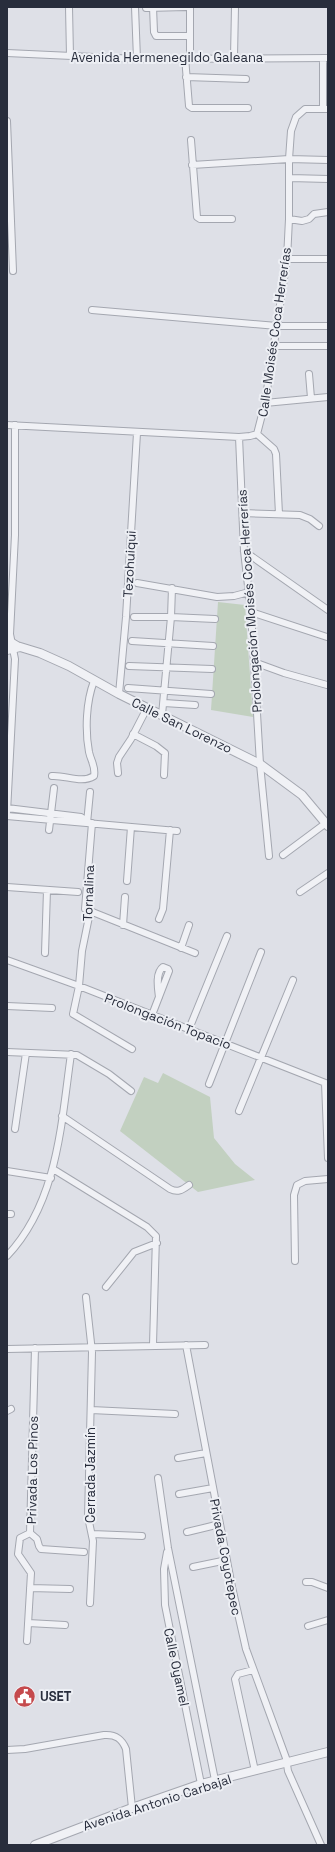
<svg xmlns="http://www.w3.org/2000/svg" width="335" height="1852" viewBox="0 0 335 1852" font-family="'Space Grotesk',sans-serif">
  <style>
    .green { fill: #c2d0c0 }
    .lines { fill: none; stroke-linecap: round; stroke-linejoin: round }
    .minor-casing { stroke: #a4a7b0; stroke-width: 8 }
    .tertiary-casing { stroke: #a4a7b0; stroke-width: 10 }
    .minor { stroke: #f0f1f5; stroke-width: 6 }
    .tertiary { stroke: #f0f1f5; stroke-width: 8 }
    .labels { text-anchor: middle; stroke-width: 4; stroke-linejoin: round; paint-order: stroke }
    .street-label { font-size: 13px; fill: #282d3c; stroke: #edeff4 }
    .poi-label { font-size: 13px; font-weight: bold; fill: #282d3c; stroke: #edeff4; text-anchor: start }
  </style>
  <rect width="100%" height="100%" fill="#dee0e7"/>
  <!-- green -->
  <path class="green" d="M218,602L245,605L253,717L211,710Z
    M163,1073L210,1097L214,1138L235,1164L255,1180L198,1192L120,1131L144,1077L158,1083Z"/>
  <g class="lines">
    <defs>
      <path id="minor" d="M69,7L70,56
        M135,7L137,59
        M153,7L154,32L156,36H190
        M190,7V57
        M146,8L186,7
        M7,53L137,59L328,58
        M185,57L189,106L192,108H248
        M234,57L235,7
        M323,58V109
        M186,77L246,79
        M7,121L13,271
        M191,140L197,217L200,219H232
        M192,165L289,159L328,160
        M290,178L328,179
        M289,219L302,221L309,219L314,214L328,212
        M287,259H328
        M92,310L277,326H328
        M274,346H328
        M309,374L311,398
        M265,403L328,397
        M7,425L239,437L250,436L257,434L265,403L287,259L289,219V159L291,131L296,117L305,109H328
        M257,434L274,449L276,454L279,514
        M239,437L244,551L251,612L260,764L269,856
        M243,513L300,515L310,519L319,526
        M244,551L328,610
        M137,583L217,597L234,596L249,592
        M251,612L327,637
        M134,617H171L215,619
        M132,641L213,646
        M254,662L284,673L327,685
        M129,666L212,669
        M128,688L211,694
        M119,694L126,617L137,433
        M164,703L195,705
        M162,715L171,617L172,588
        M133,734L156,746L165,753L164,775
        M118,773L117,763L119,757L131,739L147,708
        M52,776C66,775 81,784 94,776C96,767 91,761 89,752C85,730 86,702 94,681
        M7,808L81,817L90,823
        M7,812L15,659L10,634L15,535V425
        M7,816L177,831
        M87,823L90,792
        M92,823L85,909L195,953
        M49,830L54,788
        M283,855L326,823
        M127,881L131,827
        M7,887L78,892
        M300,892L328,873
        M90,912L82,951L79,986L73,1014L132,1049
        M159,919L163,909L170,830
        M123,925L125,897
        M181,948L189,925
        M45,953L47,890
        M7,960L79,986L328,1084
        M7,1006L52,1008
        M152,1015L169,971L168,969L163,967C155,973 158,989 159,997
        M189,1029L227,936
        M7,1052L77,1055L109,1074L131,1091
        M325,1083L328,1158
        M209,1084L261,952
        M239,1111L293,980
        M62,1116L170,1189C178,1193 182,1190 189,1185
        M15,1129L26,1053
        M53,1169L147,1227L156,1236L153,1345
        M7,1171L51,1178
        M7,1214H11
        M7,1256C58,1202 61,1124 71,1054
        M295,1261L294,1195L297,1185L305,1181L328,1179
        M106,1287L134,1252L157,1243
        M86,1297L92,1352L88,1517L93,1541L90,1603
        M186,1345L232,1587L246,1649L286,1758L288,1771L321,1845
        M7,1349L205,1345
        M91,1410L175,1414
        M7,1411L11,1409
        M178,1458L206,1453
        M158,1478L168,1548L215,1780
        M179,1494L213,1488
        M187,1532L220,1524
        M30,1533L35,1348
        M30,1533L37,1539L39,1546L41,1549L84,1552
        M92,1534L142,1536
        M167,1552L164,1569L165,1605L201,1784
        M193,1567L227,1560
        M306,1582H312L328,1588
        M30,1588L70,1589
        M28,1623L65,1625
        M308,1626L328,1620
        M27,1641L31,1573L18,1554L20,1538L30,1533
        M253,1670L238,1674L235,1679L255,1771
        M7,1750L25,1749L104,1735C116,1734 122,1739 126,1749L132,1808"/>
      <path id="tertiary" d="M7,640L17,646L40,653L69,666L119,694L260,764L302,795L328,826
        M7,650L20,647
        M35,1845L132,1808L201,1784L328,1752"/>
    </defs>
    <!-- minor casing -->
    <use href="#minor" class="minor-casing"/>
    <!-- tertiary casing -->
    <use href="#tertiary" class="tertiary-casing"/>
    <!-- minor -->
    <use href="#minor" class="minor"/>
    <!-- tertiary -->
    <use href="#tertiary" class="tertiary"/>
  </g>
  <!-- icons -->
  <defs>
    <symbol id="civic-disc" viewBox="-11 -11 22 22"><circle r="9.5" fill="#c54a4d" stroke="#edeff4"/><path d="M-.6-6.5H3V-4.5H.6V-3L4-1V1h2V6H-6V1h2V-1L-.6-3ZM-1.2 2.5V6h2.4V2.5Z" fill="#fff"/></symbol>
  </defs>
  <g fill-rule="evenodd">
    <use href="#civic-disc" x="12" y="1684" width="25" height="25"/>
  </g>
  <g class="labels">
    <!-- street labels -->
    <g class="street-label">
      <text x="167" y="62">Avenida Hermenegildo Galeana</text>
      <text transform="translate(274 332) rotate(-82)" y="5">Calle Moisés Coca Herrerías</text>
      <text transform="translate(129 564) rotate(-87)" y="5">Tezohuiqui</text>
      <text transform="translate(249 601) rotate(-94)" y="5">Prolongación Moisés Coca Herrerías</text>
      <text transform="translate(182 725) rotate(26)" y="5">Calle San Lorenzo</text>
      <text transform="translate(88 893) rotate(-88)" y="5">Tornalina</text>
      <text transform="translate(168 1021) rotate(21)" y="5">Prolongación Topacio</text>
      <text transform="translate(32 1470) rotate(-89)" y="5">Privada Los Pinos</text>
      <text transform="translate(90 1475) rotate(-90)" y="5">Cerrada Jazmín</text>
      <text transform="translate(226 1557) rotate(79)" y="5">Privada Coyotepec</text>
      <text transform="translate(177 1667) rotate(78)" y="5">Calle Oyamel</text>
      <text transform="translate(157 1802) rotate(-18)" y="5">Avenida Antonio Carbajal</text>
    </g>
    <!-- poi labels -->
    <g class="poi-label">
      <text x="40" y="1701">USET</text>
    </g>
  </g>
  <!-- border -->
  <rect width="335" height="1852" fill="none" stroke="#282d3c" stroke-width="16"/>
</svg>
